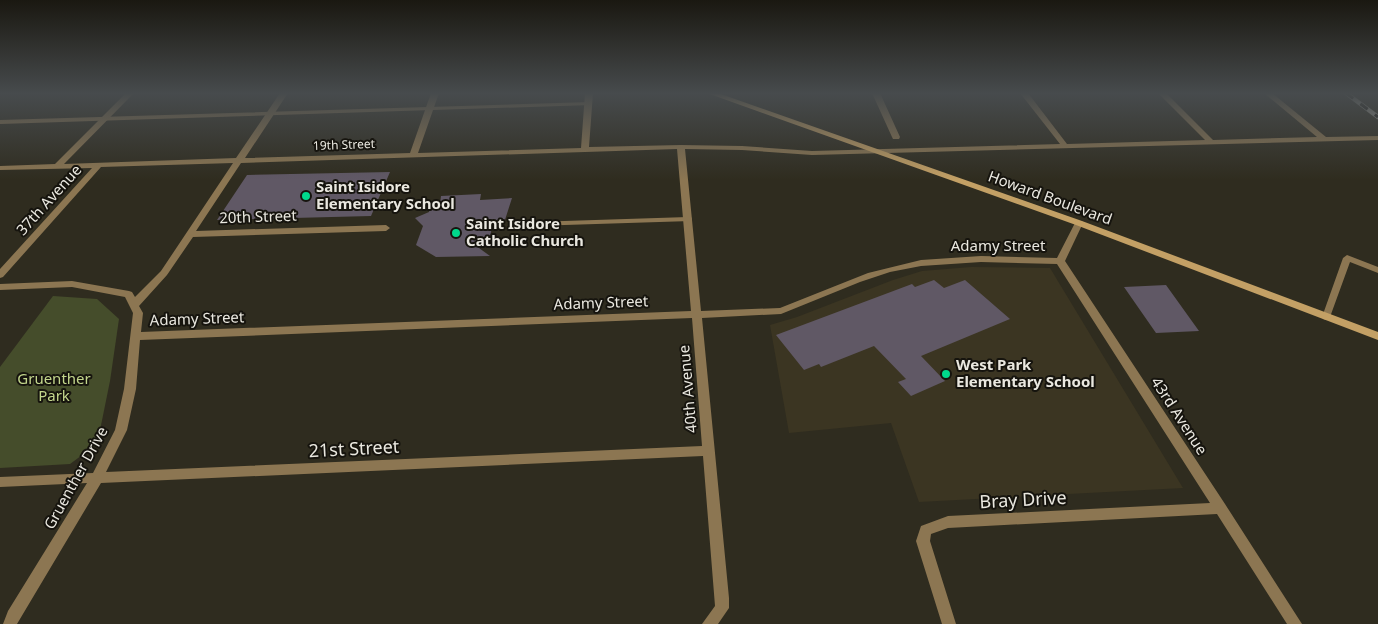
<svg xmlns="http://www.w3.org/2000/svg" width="1378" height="624" viewBox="0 0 1378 624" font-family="'Noto Sans',sans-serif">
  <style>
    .built { fill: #3b3522 }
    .green { fill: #454d2b }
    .building { fill: #605865 }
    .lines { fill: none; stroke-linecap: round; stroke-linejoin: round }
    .lane { fill: #8c7652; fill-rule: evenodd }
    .street { fill: #8c7652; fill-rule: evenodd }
    .secondary { fill: #c3a065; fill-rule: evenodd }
    .rail-casing { stroke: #b0aea4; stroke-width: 4.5 }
    .rail { stroke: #16140e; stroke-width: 3; stroke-dasharray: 9; stroke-linecap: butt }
    .poi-dot { fill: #00d98c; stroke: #16140e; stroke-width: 2 }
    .labels { text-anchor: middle; stroke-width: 4; stroke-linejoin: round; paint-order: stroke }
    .far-street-label { font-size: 12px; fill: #eae8e0; stroke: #16140e }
    .poi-label { font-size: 15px; font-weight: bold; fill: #eae8e0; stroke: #16140e; text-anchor: start }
    .street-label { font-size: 15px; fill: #eae8e0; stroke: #16140e }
    .park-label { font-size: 15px; fill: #c3d68c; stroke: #16140e }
    .near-street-label { font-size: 18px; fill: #eae8e0; stroke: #16140e }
  </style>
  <rect width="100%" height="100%" fill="#2f2c1f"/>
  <!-- built -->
  <path class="built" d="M971,267L1050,268L1183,488L919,502L891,423L789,433L770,325L797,317L893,280L922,271Z"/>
  <!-- green -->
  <path class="green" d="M53,296L97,299L119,319L110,381L98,440L93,447L70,464L0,468V367Z"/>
  <!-- building -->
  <path class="building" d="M390,172L371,216L217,220L247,175Z
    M481,194L480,200L512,198L504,223H493L489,241L479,248L490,256L436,257L416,245L423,226L415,218L429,212L431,204H440L441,196Z
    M934,280L944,288L965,280L1010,319L921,356L945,381L911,396L898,382L906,379L874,346L821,367L819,364L804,370L776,335L912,284L915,287Z
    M1166,285L1199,331L1156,333L1124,287Z"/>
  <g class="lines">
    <!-- lane -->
    <path class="lane" d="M589,102L592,104L591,105L0,124V120Z
      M688,217H691L692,219L691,221L533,226L529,224L533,222Z
      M1347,255L1378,267V273L1350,262L1330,317L1326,320L1323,319L1322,317L1343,258Z"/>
    <!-- street -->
    <path class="street" d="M126,93H134L64,164L236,158L280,93H288L245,158L410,153L431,93H439L418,153L581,148L585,93H593L589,147L681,145L742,146L812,151L1060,144L1020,93H1028L1067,144L1205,140L1158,93H1166L1213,140L1317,137L1264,93H1272L1326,137L1378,136V140L812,155L742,150L685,149L701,311L780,308L868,273L921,260L981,256L1057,258L1076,221H1082L1083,223L1065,261L1225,504L1302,624H1287L1217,514L948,528L931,534L930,541L956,624H942L916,541L921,526L948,516L1210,503L1057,264L981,262L921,266L890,272L860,282L781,314L702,318L729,598V608L718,624H702L715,606L703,456L101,483L17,624H3L8,611L87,483L0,487V477L93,473L115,430L124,389L133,313L125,297L72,287L0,290V284L72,281L129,291L132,292L135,297L161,271L233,163L101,167L3,277L0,278V269L92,168L0,170V166L55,164ZM677,149L691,311L141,332L143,313L139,306L167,275L193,237L386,231L390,228L386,225L196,231L241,163ZM692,318L702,446L106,472L127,430L136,389L140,340Z
      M872,93H880L900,137L899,139H893L892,137Z"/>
    <!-- secondary -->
    <path class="secondary" d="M707,93H718L1082,221L1378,332V340L1076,225Z"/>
    <defs>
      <path id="rail" d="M1346,93L1378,117"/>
    </defs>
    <!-- rail casing -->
    <use href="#rail" class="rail-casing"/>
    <!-- rail -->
    <use href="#rail" class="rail"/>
  </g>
  <!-- sky -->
  <linearGradient id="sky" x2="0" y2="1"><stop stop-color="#1a1811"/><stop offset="0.52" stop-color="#474b4d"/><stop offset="1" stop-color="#474b4d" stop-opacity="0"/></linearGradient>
  <rect width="1378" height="180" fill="url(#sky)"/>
  <!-- markers -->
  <g class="poi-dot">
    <circle cx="306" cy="196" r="5"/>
    <circle cx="456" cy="233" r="5"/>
    <circle cx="946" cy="374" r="5"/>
  </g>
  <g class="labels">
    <!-- far-street labels -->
    <g class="far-street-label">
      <text transform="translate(344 145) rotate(-2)" y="4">19th Street</text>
    </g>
    <!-- poi labels -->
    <g class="poi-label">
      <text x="316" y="192">Saint Isidore<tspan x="316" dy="17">Elementary School</tspan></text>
      <text x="466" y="229">Saint Isidore<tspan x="466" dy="17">Catholic Church</tspan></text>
      <text x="956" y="370">West Park<tspan x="956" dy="17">Elementary School</tspan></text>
    </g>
    <!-- street labels -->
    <g class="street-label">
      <text transform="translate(1050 198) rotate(20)" y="5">Howard Boulevard</text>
      <text transform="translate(49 200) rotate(-48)" y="5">37th Avenue</text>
      <text transform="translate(258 217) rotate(-2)" y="5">20th Street</text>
      <text x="998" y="251">Adamy Street</text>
      <text transform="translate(601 303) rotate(-2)" y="5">Adamy Street</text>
      <text transform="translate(197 319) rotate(-2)" y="5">Adamy Street</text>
      <text transform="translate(688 389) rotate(-95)" y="5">40th Avenue</text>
      <text transform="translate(1179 416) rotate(57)" y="5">43rd Avenue</text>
      <text transform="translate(76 478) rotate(-61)" y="5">Gruenther Drive</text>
    </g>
    <!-- park labels -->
    <g class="park-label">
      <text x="54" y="384">Gruenther<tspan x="54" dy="17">Park</tspan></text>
    </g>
    <!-- near-street labels -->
    <g class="near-street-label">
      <text transform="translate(354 449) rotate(-3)" y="6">21st Street</text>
      <text transform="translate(1023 500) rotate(-3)" y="6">Bray Drive</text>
    </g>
  </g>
</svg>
